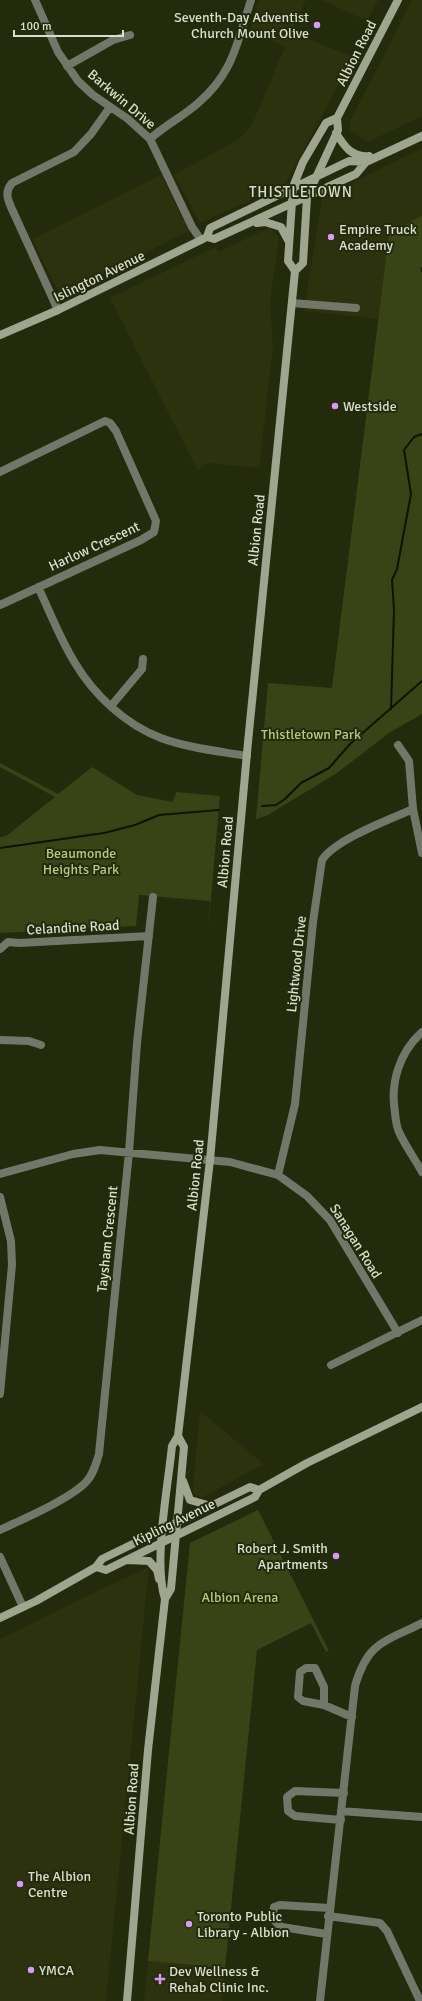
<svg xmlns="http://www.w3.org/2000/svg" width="422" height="2001" viewBox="0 0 422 2001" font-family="Signika,sans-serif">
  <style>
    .built { fill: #2c320d }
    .green { fill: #3a4316 }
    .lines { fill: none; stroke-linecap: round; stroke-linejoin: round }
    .stream { stroke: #0e1300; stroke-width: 2 }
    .street { stroke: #737769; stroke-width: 8 }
    .secondary { stroke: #9fa58e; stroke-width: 8 }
    .poi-dot { fill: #d89af8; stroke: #242a0c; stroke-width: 1.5 }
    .labels { text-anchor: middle; stroke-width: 4; stroke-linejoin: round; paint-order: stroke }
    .poi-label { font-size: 14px; fill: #dadecd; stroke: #242a0c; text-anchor: start }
    .street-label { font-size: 14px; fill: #dadecd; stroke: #242a0c }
    .park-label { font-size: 14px; fill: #b8c97a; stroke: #242a0c }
    .neighbourhood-label { font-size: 15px; letter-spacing: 1px; fill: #dadecd; stroke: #242a0c }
  </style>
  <rect width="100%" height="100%" fill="#242a0c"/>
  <!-- built -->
  <path class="built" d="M259,0H306L291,32L353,57L285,185L200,223L174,175L239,139L252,125L285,47L250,29Z
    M322,0H378L367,21Z
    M412,0H422V116L368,142L350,130V121Z
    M422,148V214L389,235L379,319L304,311L322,198Z
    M161,175L189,231L60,295L32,239Z
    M270,227L279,238L270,301L273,348L259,468L207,463L198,471L110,298L215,247L219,252Z
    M200,1411L264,1464L201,1498L193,1493V1486Z
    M149,1567L106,2001H0V1639L91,1594Z
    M148,1961L225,1968L222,2001H144Z"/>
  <!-- green -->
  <path class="green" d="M422,215V714L389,733L337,773L268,815L256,819L268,683L332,688L389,234Z
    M0,763L58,794L92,767L137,795L173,802L176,792L220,796L208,931L210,901L139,895L136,926L0,933V837L6,836L55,797L0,767Z
    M258,1510L329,1651L326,1652L311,1623L257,1650L225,1968L148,1961L190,1543Z"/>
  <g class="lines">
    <!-- stream -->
    <path class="stream" d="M422,268V271
      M391,709L394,610L392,580L397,569L411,494L404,450L414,437L422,434
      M262,806L276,805L285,799L301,783L329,768L350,744L422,681
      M0,848L104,833L135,825L159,815L219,810"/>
    <!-- street -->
    <path class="street" d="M35,0L58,52L78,81L93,95L128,119L150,139L192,227L201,240
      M67,66L113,40L130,35
      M150,139C164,126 182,117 197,104C233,74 237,43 251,0
      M292,303L356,308
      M58,310L11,207C7,198 5,191 12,183L74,152L91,134L110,107
      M0,472L105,421L110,423L116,431L156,521L154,532L141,540L0,605
      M38,587C50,612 60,639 75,663C94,695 126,725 161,738C188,748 218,751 247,756
      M111,706L142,669L143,659
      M398,745L409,761L413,809L422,853
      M0,949L8,942L19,943L149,936
      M422,1032C399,1053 390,1083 395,1113C396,1121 396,1127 400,1134C406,1147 415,1159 422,1172
      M0,1040L29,1041L41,1045
      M0,1174L73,1154L100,1150L230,1162L278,1175L307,1196L330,1220L398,1333
      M278,1175L295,1104L313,922L322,860C336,839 389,820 413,809
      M0,1197L11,1241L12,1265L0,1394
      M331,1365L422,1320
      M0,1530C23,1519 70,1499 86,1482C93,1475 96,1464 99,1454L129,1152L137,1043L153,897
      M0,1557L23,1607
      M324,1705V1687L315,1668H306L300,1672L298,1697L303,1701L324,1705L352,1717
      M341,1811L422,1817
      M341,1820L295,1816L288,1811L287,1797L295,1791L344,1793
      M328,1916L380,1923L387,1931L420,2001
      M326,1934L282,1927C273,1922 272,1917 274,1907L280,1905L329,1908
      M320,2001L355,1686C368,1641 385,1642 422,1623"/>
    <!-- secondary -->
    <path class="secondary" d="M336,133C344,146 352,158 369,156
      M257,223L265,222L281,227L288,240
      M207,237L210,228L349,161L366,162
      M295,271L288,261L293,187L303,162L326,123L337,118
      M0,335L58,310L207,237L214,239L356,174L366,162L422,136
      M183,1481L190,1500L211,1506
      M127,1560L149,1561L157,1570L159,1579
      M96,1567L106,1570L255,1497L259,1490L307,1463L422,1407
      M165,1599C153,1562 168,1487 172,1446L178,1436L210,1160L248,742L295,271L303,263L307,197L338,130L337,118L398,0
      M0,1618L36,1601L96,1567L102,1559L250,1487L259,1490
      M127,2001L148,1750L165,1599L171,1589L184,1447L178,1436"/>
  </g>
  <!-- markers -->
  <g class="poi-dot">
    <circle cx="317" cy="25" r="4"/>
    <circle cx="331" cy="237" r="4"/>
    <circle cx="335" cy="406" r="4"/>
    <circle cx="336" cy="1556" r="4"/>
    <circle cx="20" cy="1884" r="4"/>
    <circle cx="189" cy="1924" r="4"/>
    <circle cx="31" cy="1970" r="4"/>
    <path d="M158 1973h4v4h4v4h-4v4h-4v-4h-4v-4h4z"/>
  </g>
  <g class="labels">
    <!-- poi labels -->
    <g class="poi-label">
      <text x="309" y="22" text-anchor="end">Seventh-Day Adventist<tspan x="309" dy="16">Church Mount Olive</tspan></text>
      <text x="339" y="234">Empire Truck<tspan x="339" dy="16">Academy</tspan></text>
      <text x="343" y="411">Westside</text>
      <text x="328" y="1553" text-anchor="end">Robert J. Smith<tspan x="328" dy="16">Apartments</tspan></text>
      <text x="28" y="1881">The Albion<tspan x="28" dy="16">Centre</tspan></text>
      <text x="197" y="1921">Toronto Public<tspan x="197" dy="16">Library - Albion</tspan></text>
      <text x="39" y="1975">YMCA</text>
      <text x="169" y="1976">Dev Wellness &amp;<tspan x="169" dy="16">Rehab Clinic Inc.</tspan></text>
    </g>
    <!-- street labels -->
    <g class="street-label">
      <text transform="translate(356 53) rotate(-63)" y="5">Albion Road</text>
      <text transform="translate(122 99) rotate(40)" y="5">Barkwin Drive</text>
      <text transform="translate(99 276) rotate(-26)" y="5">Islington Avenue</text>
      <text transform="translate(256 530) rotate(-84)" y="5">Albion Road</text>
      <text transform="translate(94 546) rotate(-25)" y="5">Harlow Crescent</text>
      <text transform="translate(225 852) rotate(-85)" y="5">Albion Road</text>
      <text transform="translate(73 927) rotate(-3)" y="5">Celandine Road</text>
      <text transform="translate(296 964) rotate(-84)" y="5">Lightwood Drive</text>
      <text transform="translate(195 1175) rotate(-84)" y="5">Albion Road</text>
      <text transform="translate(107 1239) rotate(-84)" y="5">Taysham Crescent</text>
      <text transform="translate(356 1241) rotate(58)" y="5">Sanagan Road</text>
      <text transform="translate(174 1522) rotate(-26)" y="5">Kipling Avenue</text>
      <text transform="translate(131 1799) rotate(-86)" y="5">Albion Road</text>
    </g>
    <!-- park labels -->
    <g class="park-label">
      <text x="311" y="739">Thistletown Park</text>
      <text x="81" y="858">Beaumonde<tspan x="81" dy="16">Heights Park</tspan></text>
      <text x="240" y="1602">Albion Arena</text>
    </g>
    <!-- neighbourhood labels -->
    <g class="neighbourhood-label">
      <text x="301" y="197">THISTLETOWN</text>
    </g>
  </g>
  <!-- scale -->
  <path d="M14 30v6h109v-6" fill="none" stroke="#dadecd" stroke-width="2"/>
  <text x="20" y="30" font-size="12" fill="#dadecd" stroke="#242a0c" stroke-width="3" paint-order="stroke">100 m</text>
</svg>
